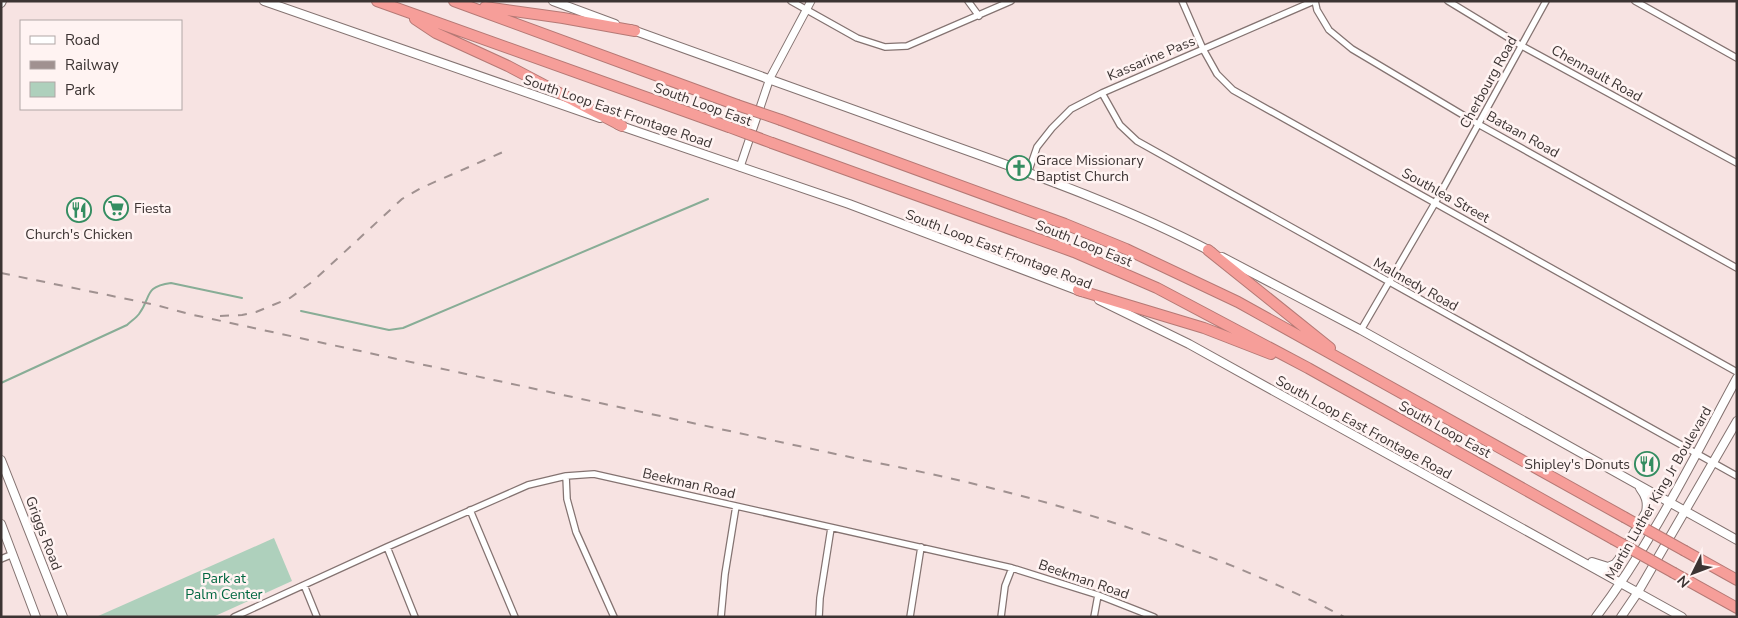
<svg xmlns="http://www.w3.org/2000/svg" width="1738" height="618" viewBox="0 0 1738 618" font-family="'Nunito Sans',sans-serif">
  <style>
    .green { fill: #aed0bc }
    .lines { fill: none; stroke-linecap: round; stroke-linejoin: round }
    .stream { stroke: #88ad96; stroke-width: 2 }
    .minor-casing { stroke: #847371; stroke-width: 8 }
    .tertiary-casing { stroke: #847371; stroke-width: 9 }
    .secondary-casing { stroke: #847371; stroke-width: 10 }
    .motorway-casing { stroke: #b57975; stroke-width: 12 }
    .minor { stroke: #fff; stroke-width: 5.5 }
    .tertiary { stroke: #fff; stroke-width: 7 }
    .secondary { stroke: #fff; stroke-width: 8 }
    .motorway { stroke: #f69e99; stroke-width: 10 }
    .rail { stroke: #a09190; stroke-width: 2; stroke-dasharray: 9 9; stroke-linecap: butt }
    .motorway-bridge-casing { stroke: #b57975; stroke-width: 12; stroke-linecap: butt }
    .motorway-bridge { stroke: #f69e99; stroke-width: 10 }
    .labels { text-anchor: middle; stroke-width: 5; stroke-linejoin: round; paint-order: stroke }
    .street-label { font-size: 14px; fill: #3c3433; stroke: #fff3f2 }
    .poi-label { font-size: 14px; fill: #3c3433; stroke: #fff3f2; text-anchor: start }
    .park-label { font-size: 14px; fill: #006740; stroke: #fff3f2 }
  </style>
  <rect width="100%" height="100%" fill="#f7e3e2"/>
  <!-- green -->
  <path class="green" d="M274,538L292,581L213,617H96Z"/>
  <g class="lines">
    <!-- stream -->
    <path class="stream" d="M301,311L389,330L403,328L708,199
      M1,383L127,325C131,321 136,318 139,314C152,297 143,287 171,283L242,298"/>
    <defs>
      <path id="minor" d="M791,1L857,38L885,47L907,46L1011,1
        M968,1L979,16
        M1182,1L1203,49L1217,74L1233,90L1737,372
        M1315,1L1317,10L1329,30L1352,49L1478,124L1737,268
        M1448,1L1522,46L1737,163
        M1635,1L1737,58
        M1102,93L1120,125L1137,141L1737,476
        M1028,173L1037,147L1052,128L1071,109L1102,93L1314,1
        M1361,330L1435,203L1546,1
        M566,476L567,499L576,532L614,617
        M470,510L515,617
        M387,547L415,617
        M1,559L13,554
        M304,585L317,617
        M234,617L387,547L528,485L566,476L594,474L1012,568L1098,595L1154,617
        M721,617L725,574L736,506
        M819,617L820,598L831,528
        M910,617L921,547
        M1001,617L1005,586L1012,568
        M1094,617L1098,595"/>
      <path id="tertiary" d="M740,167L770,78L811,1"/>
      <path id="secondary" d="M264,1L600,118
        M553,1L615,24
        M1,3L2,1
        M630,29C739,69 848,107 957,147C1044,178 1130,209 1212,252
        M618,125L849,204L1082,292
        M1222,257L1361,330L1737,540
        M1099,300L1189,344L1682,617
        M1,460L63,617
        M1,524L36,617
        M1592,562L1608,567L1615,564L1619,559L1646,512C1648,502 1646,496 1640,488
        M1596,617C1652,543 1693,459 1737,378
        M1621,617L1638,592L1737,421"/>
      <path id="motorway" d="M377,1L729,127
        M454,1L737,105
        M485,7L563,18L635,31
        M415,19L436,33L508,66L622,126
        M781,120L1065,224L1126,249L1238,302L1624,517
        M772,143L1074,252L1157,288L1308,368L1613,539
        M1208,250L1330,348
        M1078,290L1204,328L1271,354
        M1685,551L1737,580
        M1674,573L1737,608"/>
    </defs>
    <!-- minor casing -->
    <use href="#minor" class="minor-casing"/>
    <!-- tertiary casing -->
    <use href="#tertiary" class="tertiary-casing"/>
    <!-- secondary casing -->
    <use href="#secondary" class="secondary-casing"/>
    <!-- motorway casing -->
    <use href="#motorway" class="motorway-casing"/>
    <!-- minor -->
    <use href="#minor" class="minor"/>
    <!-- tertiary -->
    <use href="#tertiary" class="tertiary"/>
    <!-- secondary -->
    <use href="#secondary" class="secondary"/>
    <!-- motorway -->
    <use href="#motorway" class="motorway"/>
    <!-- rail -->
    <path class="rail" d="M1,273L156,305L189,314L868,461C997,486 1119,519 1240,569C1275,584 1311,599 1344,617
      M220,316L242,315L256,312L290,298L312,282L402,199L421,188L503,152"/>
    <defs>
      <path id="motorway-bridge" d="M737,105L781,120
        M729,127L772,143
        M1624,517L1685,551
        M1613,539L1674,573"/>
    </defs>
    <!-- motorway-bridge casing -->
    <use href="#motorway-bridge" class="motorway-bridge-casing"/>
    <!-- motorway-bridge -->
    <use href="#motorway-bridge" class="motorway-bridge"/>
  </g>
  <!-- icons -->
  <defs>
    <symbol id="church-ring" viewBox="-11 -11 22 22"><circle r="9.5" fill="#fff3f2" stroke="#348d61" stroke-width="1.5"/><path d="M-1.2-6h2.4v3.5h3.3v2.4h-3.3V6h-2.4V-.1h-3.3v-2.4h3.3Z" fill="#348d61"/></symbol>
    <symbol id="supermarket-ring" viewBox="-11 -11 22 22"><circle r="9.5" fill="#fff3f2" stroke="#348d61" stroke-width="1.5"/><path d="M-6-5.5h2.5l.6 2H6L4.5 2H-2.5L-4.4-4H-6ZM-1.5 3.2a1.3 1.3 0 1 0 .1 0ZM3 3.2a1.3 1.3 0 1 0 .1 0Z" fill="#348d61"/></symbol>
    <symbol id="restaurant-ring" viewBox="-11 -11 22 22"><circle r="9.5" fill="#fff3f2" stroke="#348d61" stroke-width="1.5"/><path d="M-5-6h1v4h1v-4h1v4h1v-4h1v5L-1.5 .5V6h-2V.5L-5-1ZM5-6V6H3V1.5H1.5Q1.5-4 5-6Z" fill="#348d61"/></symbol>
  </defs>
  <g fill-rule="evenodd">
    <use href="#church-ring" x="1005" y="154" width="28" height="28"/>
    <use href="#supermarket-ring" x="102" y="194" width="28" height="28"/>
    <use href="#restaurant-ring" x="65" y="196" width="28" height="28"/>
    <use href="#restaurant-ring" x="1633" y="450" width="28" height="28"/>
  </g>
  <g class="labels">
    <!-- street labels -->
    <g class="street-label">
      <text transform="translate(1151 58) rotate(-23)" y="5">Kassarine Pass</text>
      <text transform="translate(1597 73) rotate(29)" y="5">Chennault Road</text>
      <text transform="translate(1488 82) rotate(-61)" y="5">Cherbourg Road</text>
      <text transform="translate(703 104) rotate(20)" y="5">South Loop East</text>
      <text transform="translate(618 111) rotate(19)" y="5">South Loop East Frontage Road</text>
      <text transform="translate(1523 134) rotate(29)" y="5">Bataan Road</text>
      <text transform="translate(1446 195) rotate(29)" y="5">Southlea Street</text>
      <text transform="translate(1084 243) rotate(22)" y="5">South Loop East</text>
      <text transform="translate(999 249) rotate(21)" y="5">South Loop East Frontage Road</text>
      <text transform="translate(1416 284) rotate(29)" y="5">Malmedy Road</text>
      <text transform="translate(1364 427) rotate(29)" y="5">South Loop East Frontage Road</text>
      <text transform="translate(1445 429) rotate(29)" y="5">South Loop East</text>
      <text transform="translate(689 483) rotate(13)" y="5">Beekman Road</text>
      <text transform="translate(1658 493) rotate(-60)" y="5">Martin Luther King Jr Boulevard</text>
      <text transform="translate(44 533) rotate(69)" y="5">Griggs Road</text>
      <text transform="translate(1084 579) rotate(19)" y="5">Beekman Road</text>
    </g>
    <!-- poi labels -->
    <g class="poi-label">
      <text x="1036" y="165">Grace Missionary<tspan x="1036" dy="16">Baptist Church</tspan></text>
      <text x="134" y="213">Fiesta</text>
      <text x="79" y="239" text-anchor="middle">Church's Chicken</text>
      <text x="1630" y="469" text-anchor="end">Shipley's Donuts</text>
    </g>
    <!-- park labels -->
    <g class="park-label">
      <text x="224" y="583">Park at<tspan x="224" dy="16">Palm Center</tspan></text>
    </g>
  </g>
  <!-- border -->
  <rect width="1738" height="618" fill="none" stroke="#3c3433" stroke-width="5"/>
  <!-- legend -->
  <rect x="20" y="20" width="162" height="90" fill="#fff3f2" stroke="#b1a7a6"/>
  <rect x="30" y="36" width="25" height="8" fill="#ffffff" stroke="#b1a7a6"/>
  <text x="65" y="45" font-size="15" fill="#3c3433">Road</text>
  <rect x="30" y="61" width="25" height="8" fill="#a09190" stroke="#b1a7a6"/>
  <text x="65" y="70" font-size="15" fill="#3c3433">Railway</text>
  <rect x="30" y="82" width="25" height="15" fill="#aed0bc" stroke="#b1a7a6"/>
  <text x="65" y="95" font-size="15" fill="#3c3433">Park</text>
  <!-- north arrow -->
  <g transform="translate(1693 573) rotate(228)" stroke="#fff3f2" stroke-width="4" paint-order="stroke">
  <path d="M0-4L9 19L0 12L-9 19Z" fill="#3c3433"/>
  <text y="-8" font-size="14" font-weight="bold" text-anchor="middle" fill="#3c3433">N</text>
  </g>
</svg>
